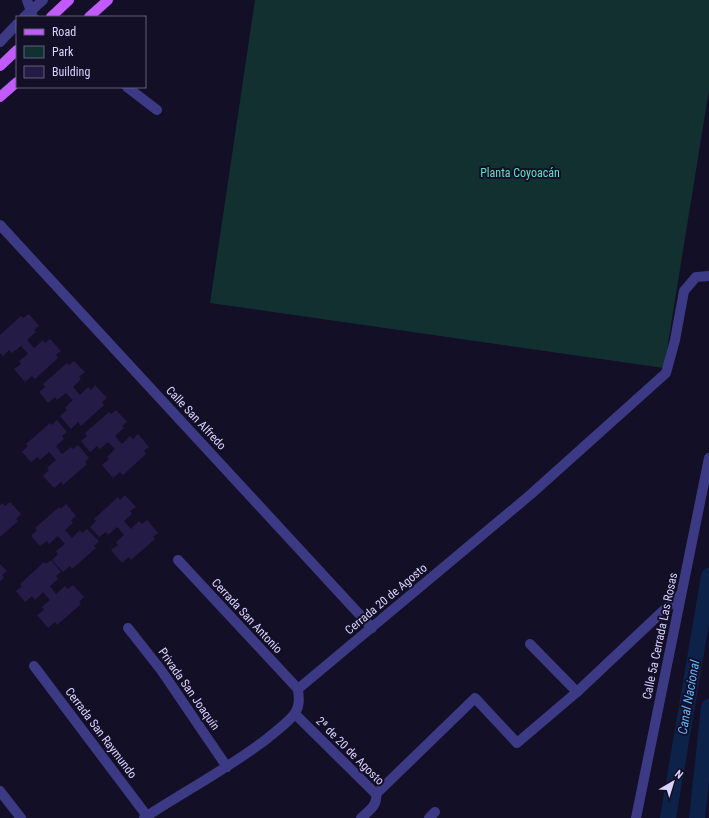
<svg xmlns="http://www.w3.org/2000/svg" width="709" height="818" viewBox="0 0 709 818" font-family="'Roboto Condensed',sans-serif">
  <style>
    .green { fill: #12302f }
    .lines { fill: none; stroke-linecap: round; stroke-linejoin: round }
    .canal { stroke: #0c2248; stroke-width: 16 }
    .building { fill: #241b47 }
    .pedestrian { stroke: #3d3a85; stroke-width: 10 }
    .minor { stroke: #3d3a85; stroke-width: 10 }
    .tertiary { stroke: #3d3a85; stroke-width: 10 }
    .primary { stroke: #c25bff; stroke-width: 10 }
    .labels { text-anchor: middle; stroke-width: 4; stroke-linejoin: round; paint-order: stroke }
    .park-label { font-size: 12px; fill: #5fe0c0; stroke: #130f26 }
    .street-label { font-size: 12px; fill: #d9d4ff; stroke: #130f26 }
    .water-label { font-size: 13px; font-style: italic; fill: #62b6ff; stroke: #130f26 }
  </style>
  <rect width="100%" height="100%" fill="#130f26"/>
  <!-- green -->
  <path class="green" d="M255,0H709V90L664,368L210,303Z"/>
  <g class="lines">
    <!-- canal -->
    <path class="canal" d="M668,818L709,576
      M697,818L709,707"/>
  </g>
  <!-- building -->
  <path class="building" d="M29,314L39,326L34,330L36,332L27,340L34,348L43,340L45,343L50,339L61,351L56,355L58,358L35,379L32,376L25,382L14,369L21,364L19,361L28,354L21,346L12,353L9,350L3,356L0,353V335L21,316L23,318Z
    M74,361L85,372L79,377L81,379L73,387L80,395L88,387L91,390L95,385L107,398L102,402L104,405L81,426L78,422L71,429L60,416L67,410L65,408L73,400L66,393L57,400L55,397L48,403L39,392L45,387L43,384L67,363L69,365Z
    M116,410L127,422L122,426L124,428L115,436L122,444L130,436L133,439L138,434L149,447L144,451L146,454L123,475L120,472L113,478L102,465L109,459L107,457L115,449L108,442L100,449L97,446L90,452L81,441L87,436L85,433L109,412L111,414Z
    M57,420L67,432L62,436L64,439L56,446L62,454L71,447L73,449L78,445L89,458L85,462L87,464L63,485L61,482L54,488L43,476L49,470L47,468L56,460L49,452L40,460L38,457L31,462L22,452L28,446L26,444L50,423L52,425Z
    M125,495L136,507L130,511L132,514L124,521L131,529L139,521L142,524L147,520L158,533L153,537L155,539L131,560L129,557L122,563L111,550L118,545L116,542L124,535L117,527L108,535L106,532L99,537L90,527L96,521L94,519L118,497L120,500Z
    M10,502L21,514L16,519L18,521L0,537V505L3,503L5,506Z
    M66,504L76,516L71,520L73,523L65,530L72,538L80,530L82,533L87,529L99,541L94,546L96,548L72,569L70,566L63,572L52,560L58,554L56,551L65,544L58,536L49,544L47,541L40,546L31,536L37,530L35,528L59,507L61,509Z
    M51,560L61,572L56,576L58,579L50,586L56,594L65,586L68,589L73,585L84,597L79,602L81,604L57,625L55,622L48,628L37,615L44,610L42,607L50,600L43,592L35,600L32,596L25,602L16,591L22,586L20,584L44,562L46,564Z
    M0,564L7,571L2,575L4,578L0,581Z"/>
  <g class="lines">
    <!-- pedestrian -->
    <path class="pedestrian" d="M376,794L475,698L517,743L577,692"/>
    <!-- minor -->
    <path class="minor" d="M24,17L43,0
      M0,42L17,24
      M127,87L157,110
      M0,225L372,628
      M178,560L298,689
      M128,628L161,670L227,767
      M530,644L577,692L681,594
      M34,666L147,816
      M295,714L376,794C378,805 369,811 361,818
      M0,791L21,818
      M144,818C185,791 229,768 268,738C276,731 290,721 295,713C300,706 299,698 298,689L530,495L666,373L675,340L684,291L696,277L709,276
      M429,818L435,812
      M636,818L709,458"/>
    <!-- tertiary -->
    <path class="tertiary" d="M27,0L33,17"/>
    <!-- primary -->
    <path class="primary" d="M51,17L69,0
      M89,17L108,0
      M0,66L17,50
      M0,97L17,82"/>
  </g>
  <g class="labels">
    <!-- park labels -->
    <g class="park-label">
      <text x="520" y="177">Planta Coyoacán</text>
    </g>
    <!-- street labels -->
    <g class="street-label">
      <text transform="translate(196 418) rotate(47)" y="4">Calle San Alfredo</text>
      <text transform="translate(386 599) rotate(-40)" y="4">Cerrada 20 de Agosto</text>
      <text transform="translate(247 616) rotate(47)" y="4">Cerrada San Antonio</text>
      <text transform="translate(660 636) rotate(-78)" y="4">Calle 5a Cerrada Las Rosas</text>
      <text transform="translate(189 689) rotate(55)" y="4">Privada San Joaquín</text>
      <text transform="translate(101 733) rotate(53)" y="4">Cerrada San Raymundo</text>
      <text transform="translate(350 751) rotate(45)" y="4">2ª de 20 de Agosto</text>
    </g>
    <!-- water labels -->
    <g class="water-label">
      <text transform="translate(688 697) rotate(-80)" y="5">Canal Nacional</text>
    </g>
  </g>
  <!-- legend -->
  <rect x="16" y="16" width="130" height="72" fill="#130f26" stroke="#625e7d"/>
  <rect x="24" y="29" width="20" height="6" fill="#c25bff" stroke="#625e7d"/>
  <text x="52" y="36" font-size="12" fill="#d9d4ff">Road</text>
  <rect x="24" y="46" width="20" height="12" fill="#12302f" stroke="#625e7d"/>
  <text x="52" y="56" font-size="12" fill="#d9d4ff">Park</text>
  <rect x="24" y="66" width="20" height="12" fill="#241b47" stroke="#625e7d"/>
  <text x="52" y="76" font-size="12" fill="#d9d4ff">Building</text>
  <!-- north arrow -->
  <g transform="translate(673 782) rotate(38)" stroke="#130f26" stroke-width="3" paint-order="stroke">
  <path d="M0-3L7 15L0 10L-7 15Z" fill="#d9d4ff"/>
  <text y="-6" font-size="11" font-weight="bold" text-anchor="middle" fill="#d9d4ff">N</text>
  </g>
</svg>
